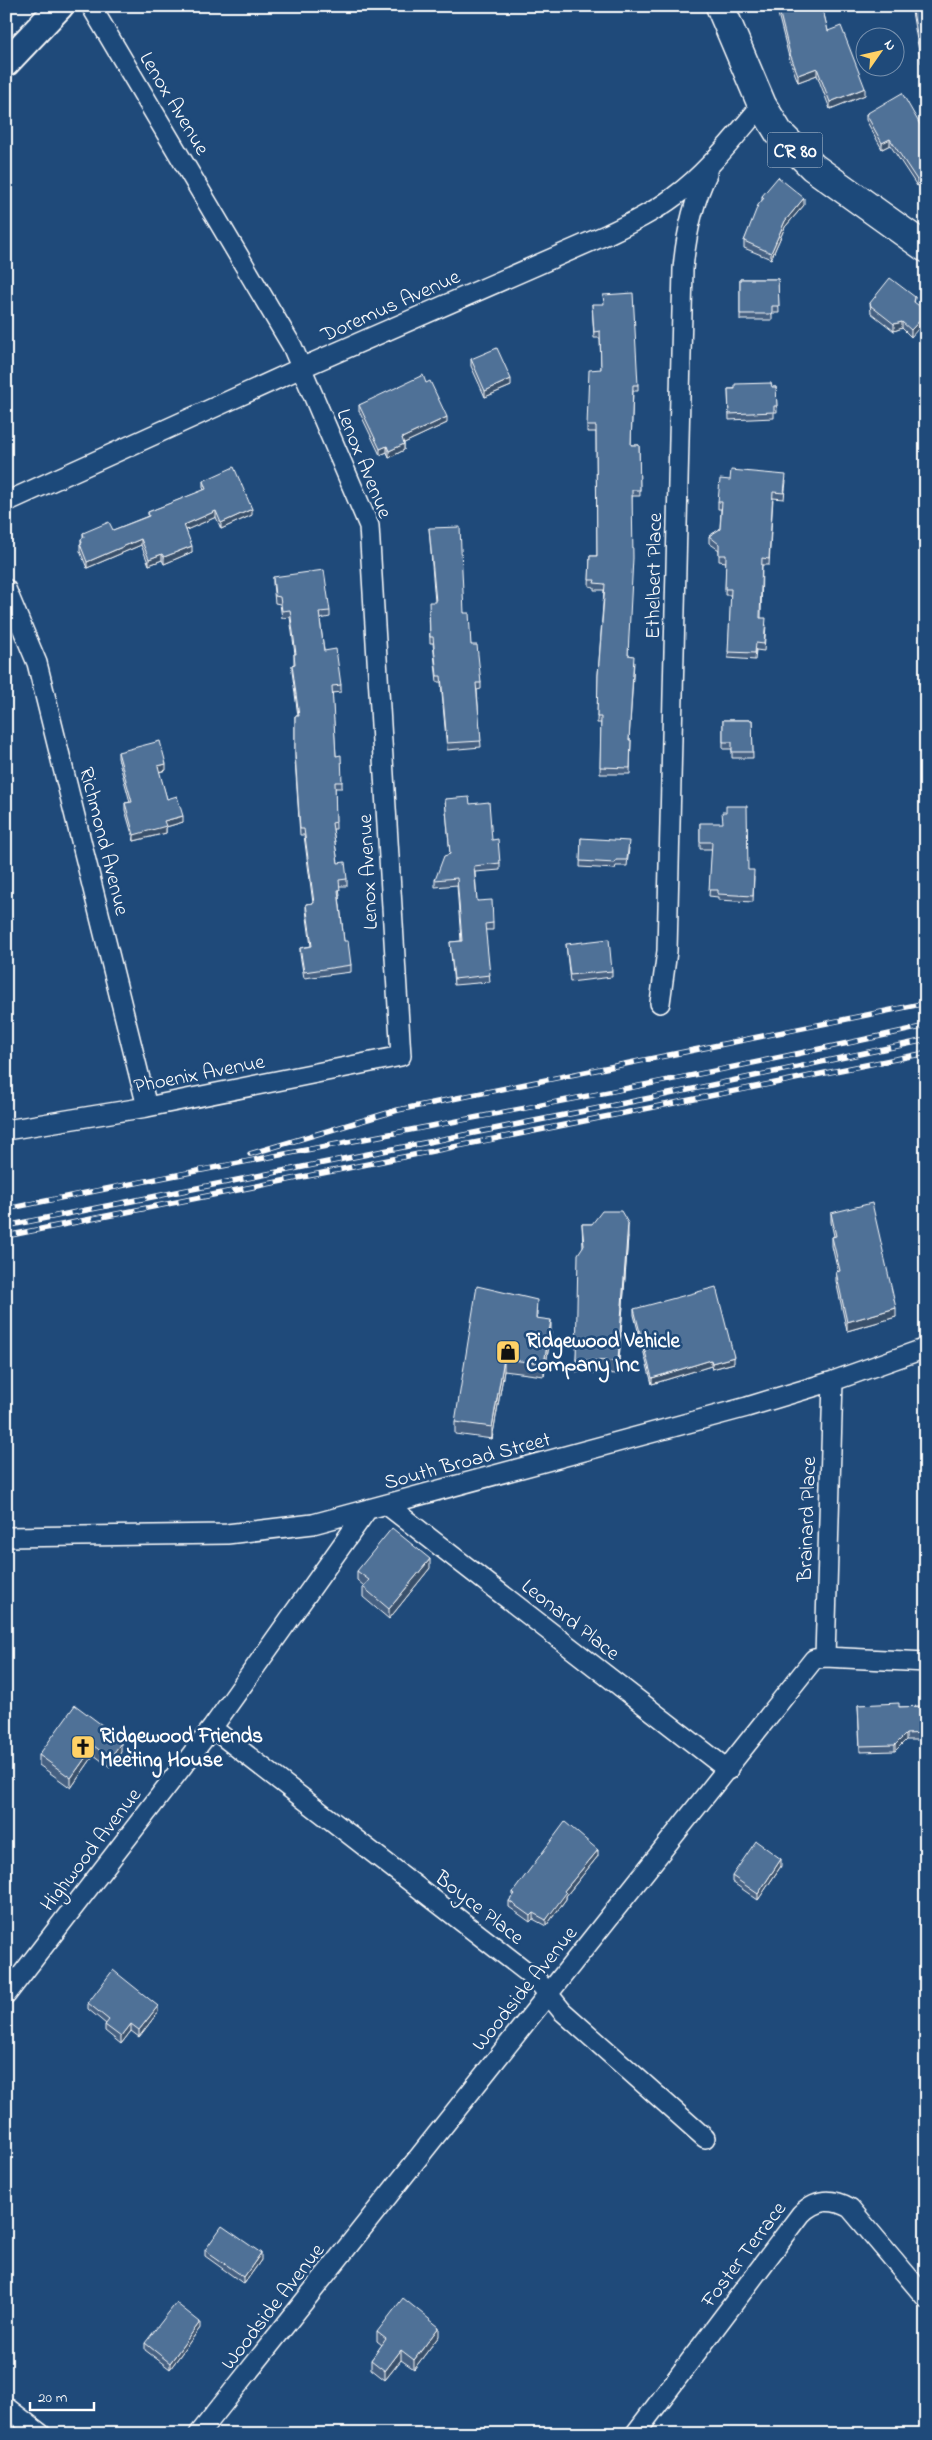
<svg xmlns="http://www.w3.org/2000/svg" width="932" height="2440" viewBox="0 0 932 2440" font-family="'Indie Flower',sans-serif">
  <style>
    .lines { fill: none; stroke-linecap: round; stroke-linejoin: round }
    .street-casing { stroke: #fff; stroke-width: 22 }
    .secondary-casing { stroke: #fff; stroke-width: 30 }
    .primary-casing { stroke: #fff; stroke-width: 31 }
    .street { stroke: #1f4a7a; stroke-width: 19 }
    .secondary { stroke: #1f4a7a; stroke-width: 26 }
    .primary { stroke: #1f4a7a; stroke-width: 28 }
    .rail-casing { stroke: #fff; stroke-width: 5.5 }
    .rail { stroke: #1f4a7a; stroke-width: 4; stroke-dasharray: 11; stroke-linecap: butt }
    .wall { fill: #456182; stroke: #fff }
    .shaded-wall { fill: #384f6a; stroke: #fff }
    .building { fill: #507197; stroke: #fff }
    .labels { text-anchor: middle; stroke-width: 5; stroke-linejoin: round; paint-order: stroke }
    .shield { fill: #1f4a7a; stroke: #bcc9d7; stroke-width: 1 }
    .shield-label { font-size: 20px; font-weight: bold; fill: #fff }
    .street-label { font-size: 21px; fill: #fff; stroke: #1f4a7a }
    .poi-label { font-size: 21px; font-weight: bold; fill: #fff; stroke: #1f4a7a; text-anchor: start }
  </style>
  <rect width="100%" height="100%" fill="#1f4a7a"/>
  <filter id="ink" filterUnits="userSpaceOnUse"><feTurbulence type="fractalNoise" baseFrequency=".02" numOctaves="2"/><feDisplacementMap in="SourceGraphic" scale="10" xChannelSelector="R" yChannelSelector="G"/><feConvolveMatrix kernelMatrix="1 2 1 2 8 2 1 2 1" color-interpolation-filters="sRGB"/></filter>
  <g filter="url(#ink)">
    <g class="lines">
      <defs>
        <path id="street" d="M6,502L301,368L608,234C631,223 654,212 675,196C708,172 735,136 762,105
          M6,589L37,663L147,1107
          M660,1003L667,951L683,269C686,235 692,204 707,174
          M6,1130L147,1107L401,1056L369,526L292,346L91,6
          M387,1505L728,1770
          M6,1537L227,1534L313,1524L747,1407L833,1381L926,1348
          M825,1657L833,1381
          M212,1728L536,1979L562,2011L705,2138
          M6,1995L212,1728L367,1510
          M6,2407L41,2434
          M199,2434L814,1659L825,1657L926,1662
          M635,2434L801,2214C816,2199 832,2198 850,2208L926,2298"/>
        <path id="secondary" d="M6,63L60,6"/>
        <path id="primary" d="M720,6L762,105L779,133L813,167L926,248"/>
      </defs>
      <!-- street casing -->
      <use href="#street" class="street-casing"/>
      <!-- secondary casing -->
      <use href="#secondary" class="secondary-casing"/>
      <!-- primary casing -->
      <use href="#primary" class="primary-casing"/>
      <!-- street -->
      <use href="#street" class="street"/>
      <!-- secondary -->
      <use href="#secondary" class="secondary"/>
      <!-- primary -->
      <use href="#primary" class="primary"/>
      <defs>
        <path id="rail" d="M250,1154L398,1110L926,1003
          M6,1209C312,1146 621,1094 926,1026
          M6,1226L650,1098L926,1040
          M6,1236L926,1053"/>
      </defs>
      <!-- rail casing -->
      <use href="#rail" class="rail-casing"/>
      <!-- rail -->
      <use href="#rail" class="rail"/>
    </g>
    <!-- wall -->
    <path class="wall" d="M776,6H822L828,31L865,95L830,109L817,75L798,82L790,61Z
      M911,6H926V62L921,63Z
      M866,114L926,135V180L917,186L890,145L882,149L866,120Z
      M762,196L804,205L785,227L771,259L744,248V241L762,200Z
      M740,279H778L779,313H772V320H740Z
      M915,297L911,337L902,328L894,331L871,313L870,303Z
      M592,304L638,385V391H633L631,445H639L640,496H632L628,655L634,662L629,740H631L630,774H600L601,723H597L598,675L604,590H594V587L589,586L590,556H597L596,432H587V426L601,369L600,338H594Z
      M471,359L511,386L485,397L471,366Z
      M926,371V388L922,385V376Z
      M426,383L447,423L404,443V450L389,458L387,452L380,455L359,411V405Z
      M776,387L777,412H774V418L729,420L728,389Z
      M730,480L786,481L784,499L773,498L769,565H762L761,618L766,625L764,651L756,650L755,660L728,658L731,595H725L726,562L719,561V550L709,543V536L720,529L721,509H718V502Z
      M203,481L252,515L221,529L216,517L186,530L192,552L164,564L162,560L149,565L141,545L87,568L80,551V544H81V539L83,538V533L113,530L148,516V512L204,490L203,487Z
      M429,528L464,613L471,645L481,683V689L477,690L481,747L447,750L441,682H437L433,643H430L429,609L435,602Z
      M273,577L330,611V617L320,619L324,651L341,685V692L332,693L336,756L342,782V788H335L336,829H333L338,863L347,879V886H339L340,896H339L344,941L351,965V972L304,978L300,954V948L311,946L306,910V904L313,903L304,835H300L295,759V716H298L292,671V665L294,664V654H295L290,617L282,618L280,604L275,603L273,583Z
      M723,720H752L753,758H732V749H723Z
      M118,752L166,770L159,772L167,799L183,822L166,827V833L134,841L125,810V803L130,802L118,758Z
      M445,799L470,804L492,840L500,863V870L475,872L477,901L493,923V930H485L490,982L454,985L450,942L461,941L457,885L435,887V880L450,854Z
      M700,823L754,877L753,902L718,900V897L709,896L712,849H700Z
      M581,838L629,848L627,866H616L615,869L580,867Z
      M566,944L612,971V977L570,982Z
      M831,1213L896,1317L847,1331L836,1281V1272H838L832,1246V1237L834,1236L831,1222Z
      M582,1224H592L628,1236L618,1374L576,1372V1360L583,1247Z
      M926,1273V1294L922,1284V1274Z
      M634,1309L734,1363L712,1369L711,1366L652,1384L634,1315Z
      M537,1312V1318L551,1333L544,1376L504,1371L492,1439L455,1434V1422Z
      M430,1568L389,1619L363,1597V1587L364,1586L357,1580V1571Z
      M858,1705L899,1707L924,1706L925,1740H906L895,1751L860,1752Z
      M110,1734L121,1752L110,1767L94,1755L71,1788L39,1765V1755Z
      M926,1854V1870L921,1867V1860Z
      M598,1856L566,1896V1899L546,1926L533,1919L530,1922L509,1907V1901L513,1896V1892Z
      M781,1866L758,1900L732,1882V1876Z
      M88,2003L158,2012L139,2037L131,2031L121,2044L105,2031V2025L106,2024L88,2009Z
      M205,2250L261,2260L244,2284L205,2256Z
      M200,2328L170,2369L145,2350V2343Z
      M377,2332L439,2336L414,2369L401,2360L385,2380L371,2369V2360L382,2345L377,2341Z"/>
    <!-- shaded-wall -->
    <path class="shaded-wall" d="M817,68V75L798,82V75Z
      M865,88V95L830,109V102Z
      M890,139V145L882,149V143Z
      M926,174V180L917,186V180Z
      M804,198V205L785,227L771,259V253L785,221Z
      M926,314V320L911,337V330Z
      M902,322V328L894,331V324Z
      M511,379V386L485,397V391Z
      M447,417V423L402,444V438Z
      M404,444V450L389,458V451Z
      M387,446V452L380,455V449Z
      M252,509V515L221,529V523Z
      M216,511V517L184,531V525Z
      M141,539V545L87,568V562Z
      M192,546V552L164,564V557Z
      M162,554V560L149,565V559Z
      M166,764V770L158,772V766Z
      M183,816V822L166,827V833L134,841V835L164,821Z
      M628,1223V1236L618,1374V1361Z
      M896,1308V1317L847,1331V1322Z
      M551,1320V1333L544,1376V1364Z
      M734,1357V1363L712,1369V1363Z
      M504,1359V1371L492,1439V1427Z
      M711,1360V1366L652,1384V1378Z
      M430,1559V1568L389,1619V1609Z
      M906,1734V1740L895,1751V1745Z
      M121,1743V1752L110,1767V1758Z
      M94,1746V1755L71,1788V1778Z
      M598,1850V1856L566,1896V1899L546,1926V1920L564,1891Z
      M781,1859V1866L758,1900V1894Z
      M533,1913V1919L530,1922V1916Z
      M158,2006V2012L139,2037V2030Z
      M131,2024V2031L121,2044V2037Z
      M261,2253V2260L244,2284V2277Z
      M200,2322V2328L170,2369V2363Z
      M439,2327V2336L414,2369V2360Z
      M401,2350V2360L385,2380V2371Z"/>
    <!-- building -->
    <path class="building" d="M778,6H822L828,31L841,26L865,88L830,102L817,68L798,75L790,54Z
      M912,6H926V55L921,56Z
      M902,93L926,135V174L917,180L890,139L882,143L866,114Z
      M778,177L804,198L785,221L771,253L744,241L758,205L764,198L762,196Z
      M890,278L915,297L914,302L926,311V314L911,330L902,322L894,324L871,306L870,303Z
      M740,279H778L779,306H772V314H740Z
      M633,293L638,385H633L631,445H639L640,490H632L633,558L628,655L634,656L629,740H631L630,768L600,767L601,717H597L598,675L605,584L594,583L595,580H589L590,556H597L596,426H587L589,370L601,369L600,331L594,332L592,304H604L603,295Z
      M497,348L511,379L485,391L471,359Z
      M926,371V378L922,376Z
      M423,375L426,383L430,381L447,417L402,438L404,444L389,451L387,446L380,449L359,405Z
      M771,383L772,387H776L777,406H774V412L729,414L728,389H735V384Z
      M234,467L252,509L221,523L216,511L184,525L192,546L164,557L162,554L149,559L141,539L87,562L80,544L82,543L81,539L84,537L83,533L109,522L113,530L149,516L148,512L206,489L203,481Z
      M731,470L786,475L784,493L773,492L769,559L762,558L760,618H766L764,644L756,643L755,653L728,652L731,589H725L726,555H719V544L709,536L720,529L722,502H718L720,479L730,480Z
      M460,527L464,613H469L471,645H477L481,683H476L481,741L447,743L441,676H437L433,637H430L429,602H436L429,528Z
      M324,570L330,611L319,612L324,651L336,649L341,685L332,686L336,756L341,755L342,782H335L336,822L332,823L338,863L345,862L347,879L339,880L340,890H338L344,941H348L351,965L304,972L300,948L312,946L306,904L314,903L304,829H300L295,753V716H299L292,665L295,664L294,654H296L290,610L282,611L280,597L275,596L273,577Z
      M723,720H752L753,752H732V742H723Z
      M160,741L166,764L158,766L167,799L177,796L183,816L164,821L166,826L134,835L125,803L132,802L118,752Z
      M469,797L470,804L489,802L492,840L498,839L500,863L474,866L477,901L492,900L493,923L485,924L490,975L454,979L450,942L462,941L457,878L435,880L444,856L450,854L445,799Z
      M726,806H747L748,870H754L753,896L718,894V890H709L712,842H700V823H723L722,812H726Z
      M581,838L629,841L627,860H616L615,863L580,861Z
      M609,939L612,971L570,975L566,944Z
      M872,1203L896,1308L847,1322L836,1272L840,1271L832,1237L836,1236L831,1213Z
      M602,1211H621L628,1223L618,1361L576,1360L578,1254L584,1245L582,1224H592Z
      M926,1273V1284L922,1274Z
      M477,1286L537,1300L536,1318L551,1320L544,1364L504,1359L492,1427L455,1422Z
      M716,1287L734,1357L712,1363L711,1360L652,1378L634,1309Z
      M392,1528L430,1559L389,1609L363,1587L369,1580L357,1571Z
      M899,1703V1707L924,1706L925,1733L906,1734L895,1745L860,1746L858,1705Z
      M75,1705L110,1731L108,1733L121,1743L110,1758L94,1746L71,1778L39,1755Z
      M565,1822L598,1850L564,1891L566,1893L546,1920L533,1913L530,1916L509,1901L515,1894L513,1892Z
      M756,1841L781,1859L758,1894L732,1876Z
      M926,1854V1864L921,1860Z
      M113,1970L158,2006L139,2030L131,2024L121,2037L105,2025L109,2020L88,2003Z
      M222,2226L261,2253L244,2277L205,2250Z
      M403,2298L439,2327L414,2360L401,2350L385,2371L371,2360L386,2339L377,2332Z
      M176,2303L200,2322L170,2363L145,2343Z"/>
  </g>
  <!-- icons -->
  <defs>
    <symbol id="shop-square" viewBox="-11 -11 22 22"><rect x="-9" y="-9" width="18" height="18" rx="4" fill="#ffd166" stroke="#1f4a7a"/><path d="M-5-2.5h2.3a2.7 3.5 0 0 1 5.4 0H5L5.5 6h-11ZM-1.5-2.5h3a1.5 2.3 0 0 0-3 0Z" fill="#111"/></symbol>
    <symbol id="church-square" viewBox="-11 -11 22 22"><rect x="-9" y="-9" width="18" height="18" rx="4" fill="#ffd166" stroke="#1f4a7a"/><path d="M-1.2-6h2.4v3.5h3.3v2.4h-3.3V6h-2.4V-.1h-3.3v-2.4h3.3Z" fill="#111"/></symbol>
  </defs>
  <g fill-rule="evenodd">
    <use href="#shop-square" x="494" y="1338" width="28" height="28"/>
    <use href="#church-square" x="69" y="1733" width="28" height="28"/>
  </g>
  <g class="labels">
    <!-- shield labels -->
    <rect class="shield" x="767.5" y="132.5" width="55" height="35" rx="4"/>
    <g class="shield-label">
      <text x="795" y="157">CR 80</text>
    </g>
    <!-- street labels -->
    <g class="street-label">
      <text transform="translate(175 103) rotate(59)" y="7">Lenox Avenue</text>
      <text transform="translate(390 305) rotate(-24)" y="7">Doremus Avenue</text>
      <text transform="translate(365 463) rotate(68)" y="7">Lenox Avenue</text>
      <text transform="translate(653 576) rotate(-89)" y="7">Ethelbert Place</text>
      <text transform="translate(105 841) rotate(76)" y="7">Richmond Avenue</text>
      <text transform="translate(367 872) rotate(-93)" y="7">Lenox Avenue</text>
      <text transform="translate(199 1073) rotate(-11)" y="7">Phoenix Avenue</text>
      <text transform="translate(467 1460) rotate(-15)" y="7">South Broad Street</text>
      <text transform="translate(806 1519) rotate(-88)" y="7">Brainard Place</text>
      <text transform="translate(571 1619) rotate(38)" y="7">Leonard Place</text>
      <text transform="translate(90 1849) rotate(-52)" y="7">Highwood Avenue</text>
      <text transform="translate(480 1907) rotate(38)" y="7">Boyce Place</text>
      <text transform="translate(524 1988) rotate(-51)" y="7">Woodside Avenue</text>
      <text transform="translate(743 2254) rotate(-53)" y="7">Foster Terrace</text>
      <text transform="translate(272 2306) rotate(-52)" y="7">Woodside Avenue</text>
    </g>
    <!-- poi labels -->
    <g class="poi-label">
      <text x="526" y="1347">Ridgewood Vehicle<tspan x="526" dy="24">Company Inc</tspan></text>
      <text x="100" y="1742">Ridgewood Friends<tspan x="100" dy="24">Meeting House</tspan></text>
    </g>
  </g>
  <!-- margin -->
  <rect width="932" height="2440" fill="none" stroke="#1f4a7a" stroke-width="25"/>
  <rect x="12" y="12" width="907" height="2415" fill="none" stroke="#fff" stroke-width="2" filter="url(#ink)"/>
  <!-- north arrow -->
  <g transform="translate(880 52) rotate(56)"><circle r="24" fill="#1f4a7a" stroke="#7992af"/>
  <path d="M0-4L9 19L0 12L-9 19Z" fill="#ffd166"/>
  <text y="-8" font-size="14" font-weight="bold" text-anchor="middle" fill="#ffffff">N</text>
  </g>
  <!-- scale -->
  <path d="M30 2402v8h64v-8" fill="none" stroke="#ffffff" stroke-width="2.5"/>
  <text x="38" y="2402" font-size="15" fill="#ffffff" stroke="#1f4a7a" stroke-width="4" paint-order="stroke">20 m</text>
</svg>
